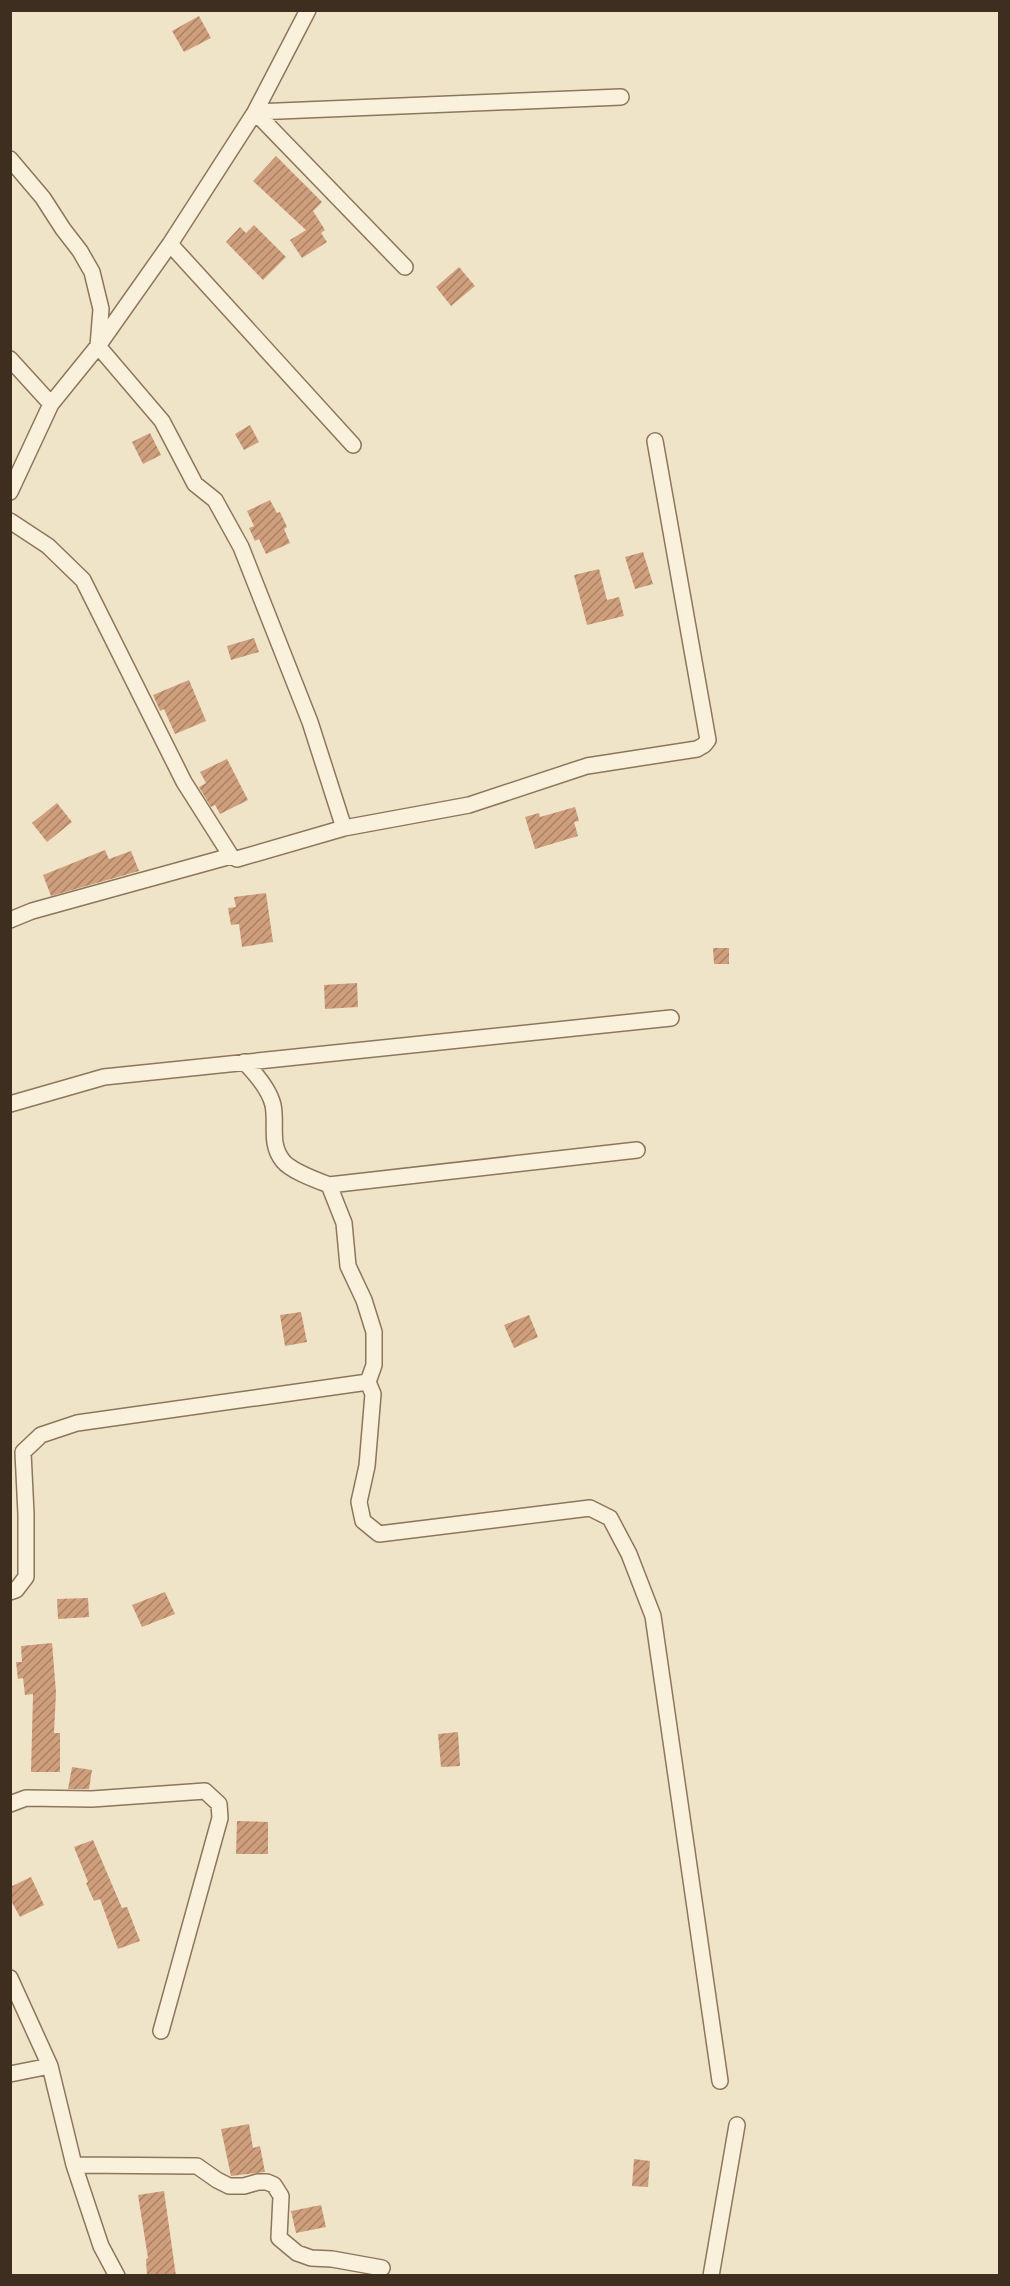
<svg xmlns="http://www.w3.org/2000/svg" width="1010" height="2286" viewBox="0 0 1010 2286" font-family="'Playfair Display',serif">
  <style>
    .building { fill: url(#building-hatch) }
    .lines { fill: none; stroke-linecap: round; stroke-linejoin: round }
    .street-casing { stroke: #8d765c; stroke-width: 18 }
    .street { stroke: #faf1dc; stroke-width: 15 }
  </style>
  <defs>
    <pattern id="building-hatch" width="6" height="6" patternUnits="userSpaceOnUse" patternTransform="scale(1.5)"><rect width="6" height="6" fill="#cf9f7d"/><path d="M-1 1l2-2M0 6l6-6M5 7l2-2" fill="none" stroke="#a98266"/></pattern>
  </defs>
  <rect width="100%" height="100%" fill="#f0e4c8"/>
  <!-- building -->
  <path class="building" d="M199,16L211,38L184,52L172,31Z
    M276,156L322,202L313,211L325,230L321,233L327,242L302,258L290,240L306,230L253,181Z
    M254,225L286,257L263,280L226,242L240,227L246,233Z
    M459,267L475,286L451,306L436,287Z
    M250,425L259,442L244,450L235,434Z
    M150,433L161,455L143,464L132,442Z
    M270,500L277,513L280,512L287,527L284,529L290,543L266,554L259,539L255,541L249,528L254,526L247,511Z
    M643,552L653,584L635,589L625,557Z
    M599,569L607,600L619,597L624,616L587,625L574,575Z
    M254,638L259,652L231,660L227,646Z
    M189,680L206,721L175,734L164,709L160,711L153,695Z
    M227,759L248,800L220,814L215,805L211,807L199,787L206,783L200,772Z
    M57,803L72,822L47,842L32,823Z
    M575,807L579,821L574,822L578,836L535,849L525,817L539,813L540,817Z
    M105,850L109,859L131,851L139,871L51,896L43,875Z
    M266,893L273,942L242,947L239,924L231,925L228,908L236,907L234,897Z
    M713,948H729V964H714Z
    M357,983L358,1007L325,1009L324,985Z
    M301,1312L307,1342L285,1346L280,1315Z
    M529,1315L538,1337L514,1348L504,1325Z
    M165,1592L175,1614L142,1627L132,1605Z
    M88,1598L89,1617L58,1619L57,1599Z
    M52,1643L56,1692L54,1733H60V1772H31L33,1694L25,1695L23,1678L18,1679L16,1662H22L21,1646Z
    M458,1732L460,1766L441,1767L438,1734Z
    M72,1767L92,1770L89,1789H68Z
    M237,1821L268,1822V1854H236Z
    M93,1840L122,1908L127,1907L140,1941L118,1949L100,1899L94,1901L86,1883L88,1882L74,1847Z
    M31,1877L44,1905L20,1917L10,1899V1887Z
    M249,2124L253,2148L260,2146L265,2172L231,2176L221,2129Z
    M634,2159L650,2161L648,2187L632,2186Z
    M164,2191L176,2276H147L146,2259L148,2258L138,2195Z
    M321,2205L326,2227L296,2233L291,2211Z"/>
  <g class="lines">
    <defs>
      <path id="street" d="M10,159L43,198L63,229L80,251L92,272L101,309L98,346L162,421L195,484L215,500L241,547L310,722L344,828
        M170,244L353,445
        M405,267L255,112L621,97
        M10,359L51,404
        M10,492L51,404L98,346L170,244L255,112L308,10
        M10,521L48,546L83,580L184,782L231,856L237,859L344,828L469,805L587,766L697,749L704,745L708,740L655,441
        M10,920L32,911L231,856
        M244,1062C256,1074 269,1089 273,1105C277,1124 269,1144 283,1161C291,1171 316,1180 329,1185L344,1223L348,1266L364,1300L374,1332V1365L368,1382
        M10,1104L104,1077L671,1018
        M329,1185L637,1150
        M10,1592L16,1590L26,1577V1514L23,1452L41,1435L77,1423L368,1382L373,1394L367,1466L359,1502L363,1521L379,1534L590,1508L610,1518L629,1554L653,1616L720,2081
        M10,1804L26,1798L92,1799L205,1791L219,1804L220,1818L161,2031
        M10,1978L50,2066L74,2165L101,2246L117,2276
        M10,2074L50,2066
        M74,2165L197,2166L217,2180L229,2186H244L258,2182H267L274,2185L281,2196L279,2238L297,2253L311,2258L332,2259L382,2268
        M711,2276L737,2125"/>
    </defs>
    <!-- street casing -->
    <use href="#street" class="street-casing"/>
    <!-- street -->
    <use href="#street" class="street"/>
  </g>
  <!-- border -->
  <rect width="1010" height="2286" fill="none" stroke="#3d2e20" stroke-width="24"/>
</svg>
